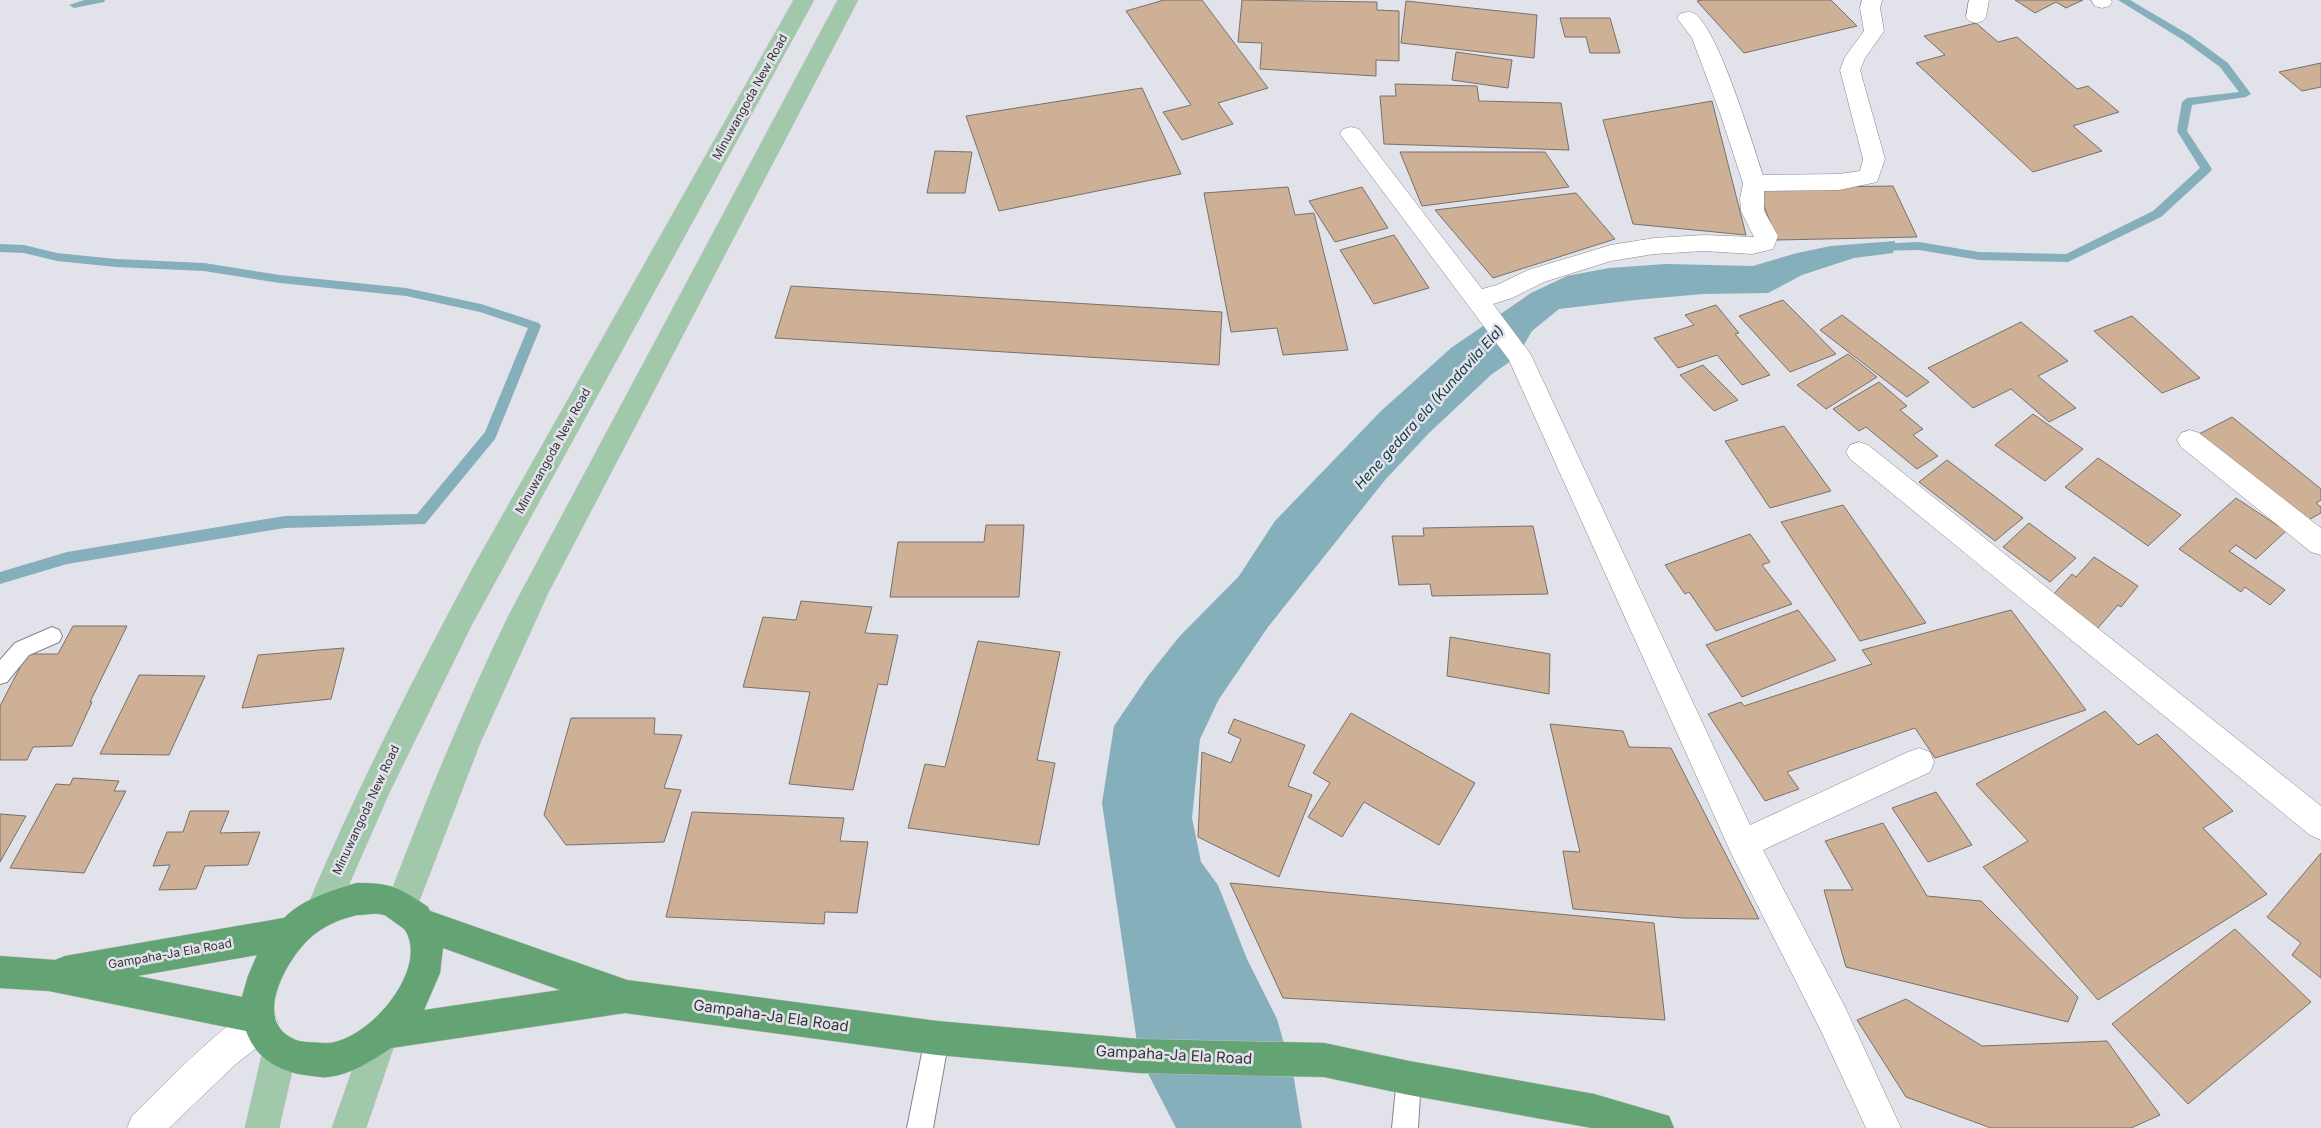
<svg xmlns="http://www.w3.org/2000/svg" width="2321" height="1128" viewBox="0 0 2321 1128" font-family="Inter,sans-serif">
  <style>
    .water { fill: #84afbb }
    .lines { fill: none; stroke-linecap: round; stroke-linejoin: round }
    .stream { fill: #84afbb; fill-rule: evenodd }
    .building { fill: #cdb096; stroke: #77716c }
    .lane-casing { stroke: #85858d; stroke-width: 2 }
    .street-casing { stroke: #85858d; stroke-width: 1 }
    .primary-casing { stroke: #bfbfc0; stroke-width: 1 }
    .highway-casing { stroke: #bfbfc0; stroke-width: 1 }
    .lane { fill: #fff; fill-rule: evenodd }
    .street { fill: #fff; fill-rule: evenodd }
    .primary { fill: #a2c8ac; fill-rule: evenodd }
    .highway { fill: #64a374; fill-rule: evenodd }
    .labels { text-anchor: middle; stroke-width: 5; stroke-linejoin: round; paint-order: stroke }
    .street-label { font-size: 12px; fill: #36363a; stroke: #e2e2ea }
    .water-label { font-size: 14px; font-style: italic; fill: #0f3842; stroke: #e2e2ea }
    .near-street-label { font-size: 15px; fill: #36363a; stroke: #e2e2ea }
  </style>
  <rect width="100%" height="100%" fill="#e2e2ea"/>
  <!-- water -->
  <path class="water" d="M1895,241L1893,253L1854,258L1802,275L1768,293L1703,294L1635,300L1559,309L1532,331L1517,357L1492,374L1429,433L1385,480L1268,627L1219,699L1200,739L1192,818L1201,862L1218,885L1247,959L1277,1019L1294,1079L1302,1128H1176L1139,1056L1102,803L1114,726L1148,676L1179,637L1239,576L1275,521L1381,411L1451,348L1531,293L1567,276L1609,268L1666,264L1753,266L1797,253L1831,246Z"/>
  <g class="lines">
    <!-- stream -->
    <path class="stream" d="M84,0H105L104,2L74,8L69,5Z
      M2118,0H2130L2191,36L2228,63L2251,94L2246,97L2192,105L2187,131L2212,169L2210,172L2161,217L2068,262L1979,260L1919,250L1873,251L1871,248L1877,244L1919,242L1979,252L2066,254L2153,211L2200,168L2177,131L2182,102L2187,98L2239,92L2220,67L2183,40Z
      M0,244L24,245L57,253L116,259L204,263L280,275L406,288L481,304L539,323L541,326L495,439L425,524L285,528L67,564L0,584V572L67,552L285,516L417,514L485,432L528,328L480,312L406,296L280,283L204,271L116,267L57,261L24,253L0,252Z"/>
  </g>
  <!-- building -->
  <path class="building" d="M1164,0H1202L1268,88L1218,103L1233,124L1182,140L1163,112L1191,105L1126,11Z
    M1242,0L1377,2V10L1399,11V61L1376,60V76L1260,69L1262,43L1238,42Z
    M1703,0H1831L1857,26L1744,53L1697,1Z
    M2015,0H2083L2066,8L2056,2L2035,13Z
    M1406,1L1537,15L1534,58L1401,43Z
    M1560,18H1610L1620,53H1590L1586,37H1565Z
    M1976,23L1998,42L2017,37L2077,89L2088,86L2119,112L2073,126L2102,151L2033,172L1916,63L1945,55L1924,36Z
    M1456,52L1512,60L1508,88L1452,80Z
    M2321,63V87L2302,91L2279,72Z
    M1395,84L1477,86L1479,101L1561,103L1569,150L1384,144L1380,96H1396Z
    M1142,88L1181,174L999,211L966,116Z
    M1712,101L1746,235L1633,224L1603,120Z
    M935,151L972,152L965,193H927Z
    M1400,152H1545L1569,187L1422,206Z
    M1893,186L1917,237L1777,240L1757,188Z
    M1288,187L1295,215L1314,213L1348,350L1283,355L1277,328L1231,332L1204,193Z
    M1362,187L1388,228L1335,242L1309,201Z
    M1576,193L1615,239L1493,278L1435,210Z
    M1394,235L1429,288L1374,304L1340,250Z
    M791,286L1222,312L1219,365L775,338Z
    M1783,300L1801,318L1836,354L1790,372L1739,316Z
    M1716,305L1739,333L1735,334L1770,375L1742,385L1717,355L1678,368L1654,338L1694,325L1685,315Z
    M1842,315L1929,382L1907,397L1820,330Z
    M2132,316L2200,378L2162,393L2094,331Z
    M2021,322L2068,361L2038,376L2076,408L2049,422L2011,389L1973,408L1928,368Z
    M1848,354L1877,377L1826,409L1797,385Z
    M1703,365L1738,400L1714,411L1680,375Z
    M1879,382L1907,406L1900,410L1923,429L1913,435L1938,456L1917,469L1866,427L1859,431L1833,409Z
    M2033,414L2083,449L2045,481L1995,445Z
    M2232,417L2321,489V500L2316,503L2321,507V513L2305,522L2199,434Z
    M1784,426L1831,491L1770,508L1725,441Z
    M2098,458L2181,515L2148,546L2065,487Z
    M1947,460L2023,518L1995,541L1919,482Z
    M2236,498L2286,531L2256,559L2236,545L2229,551L2285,590L2270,605L2245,587L2241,592L2179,549Z
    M1843,505L1926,623L1860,641L1781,522Z
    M2029,523L2076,558L2050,582L2003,547Z
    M986,525H1024L1019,597H890L898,542H984Z
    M1533,526L1548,594L1432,596L1430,584L1399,585L1392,536H1424L1423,528Z
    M1750,534L1770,562L1762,565L1792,604L1716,631L1689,592L1685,594L1665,565Z
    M2094,557L2138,586L2121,607L2118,605L2097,629L2051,597L2072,574L2076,577Z
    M801,601L872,607L865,633L898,635L887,685L878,684L853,790L789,784L810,692L743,687L763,617L796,620Z
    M1798,610L1836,660L1742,697L1706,645Z
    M2011,610L2086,710L1935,758L1915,728L1787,772L1799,789L1765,801L1708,714L1741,702L1744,706L1872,664L1862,650Z
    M73,626H127L90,702H92L72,746L33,747L27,760H0V706L27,654H58Z
    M1450,637L1550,654L1549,694L1447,676Z
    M978,641L1060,652L1037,760L1055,763L1039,845L908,828L925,764L945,767Z
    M344,648L331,699L242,708L258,655Z
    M139,675L205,676L169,755L100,754Z
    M2105,711L2138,745L2157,734L2233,811L2203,828L2267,894L2098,1000L1983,867L2028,841L1976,784Z
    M1351,713L1475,783L1439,845L1364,802L1342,837L1308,817L1330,783L1313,773Z
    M571,718H655L654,734L682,735L664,788L681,790L664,842L566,845L544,815Z
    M1234,719L1305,745L1288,786L1312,795L1279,877L1198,837L1202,752L1231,763L1241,739L1228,733Z
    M1550,724L1623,731L1629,747L1671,748L1759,919L1683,918L1573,909L1563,851L1580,852Z
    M73,778L119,781L114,791H126L84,873L10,868L56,784L70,785Z
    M1936,792L1972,845L1928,862L1892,808Z
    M190,811H229L220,833L260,832L248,865L205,866L196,889L159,890L170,865L153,866L167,832H183Z
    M692,812L844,818L840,841L868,842L857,913L825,912L824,924L666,917Z
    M0,814L26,816L0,862Z
    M1883,823L1927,896L1981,901L2078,997L2068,1022L1846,967L1824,890H1853L1825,841Z
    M2321,853V978L2292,955L2301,943L2267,917Z
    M1230,883L1654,923L1665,1020L1283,998Z
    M2235,929L2311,1002L2188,1104L2112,1024Z
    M1906,999L1982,1046L2107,1041L2160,1115L2131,1128H1991L1906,1097L1857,1020Z"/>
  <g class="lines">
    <defs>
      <path id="lane" d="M52,627L59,630L62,636L59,642L29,655L7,682L0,684V660L15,643Z
        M937,1026L946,1029L949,1038L933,1128H907L925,1038L928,1029Z
        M1409,1066L1418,1069L1421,1078L1418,1128H1392L1397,1078L1400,1069Z"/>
      <path id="street" d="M1862,0H1882L1880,8L1884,31L1865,58L1860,70L1885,159L1877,182L1839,190L1764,191V211L1778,236L1773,249L1752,254L1704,251L1654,254L1611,261L1544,282L1512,298L1493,304L1531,355L1750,825L1908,752L1919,748L1930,752L1934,762L1930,772L1763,850L1845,1007L1901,1128H1866L1821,1031L1732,855L1509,360L1340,134L1343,129L1351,127L1359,129L1482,289L1497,285L1528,270L1611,245L1654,238L1704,235L1754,237L1741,211L1740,199L1743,183L1720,113L1692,38L1677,18L1680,14C1685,12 1690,11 1695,14C1719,31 1752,143 1763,175L1839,174L1860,171L1863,159L1840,70L1845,57L1864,31L1860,8Z
        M1969,0H1989L1986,17L1983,21L1976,23L1969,21L1966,17Z
        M2091,0H2111L2112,2L2109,6L2102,8L2095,6Z
        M2190,430L2199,433L2321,528V555L2311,552L2181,447L2177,440L2181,433Z
        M1859,442L1868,445L2321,806V840L2310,835L1850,459L1846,452L1850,445Z
        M261,1006L273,1011L278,1023L273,1035L236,1064L169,1128H127L132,1116C166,1084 220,1023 261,1006Z"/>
      <path id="primary" d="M794,0H814L472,624L389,793L332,923L321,928L310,923L305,912C355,793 413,679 474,566Z
        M838,0H858L548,593L480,743L413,917L402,922L391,917L386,906C423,807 463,710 509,615Z
        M380,1020L392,1025L397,1037L366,1128H332L368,1025Z
        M280,1033L292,1038L297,1050L279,1128H245L263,1050L268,1038Z"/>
      <path id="highway" d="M357,883C392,883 400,888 428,907L430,911L627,980L937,1021L1139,1039L1324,1043L1409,1061L1594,1094L1669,1116L1674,1128H1592L1409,1095L1324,1077L1139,1073L937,1055L625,1013L391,1048C372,1061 350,1075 327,1077C323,1078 317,1076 312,1076C282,1073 257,1061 246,1031L49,991L0,988V956L55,960L65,956L284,918C303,899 332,890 357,883ZM357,915C365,915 376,912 384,915C387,916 390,919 393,921C397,924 402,927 405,930C431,970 364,1047 322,1043C314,1042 304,1043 296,1040C250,1022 287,959 310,938C323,926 340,919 357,915ZM443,948L560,990L424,1010L440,973ZM257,955L248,976L242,997L137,976Z"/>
    </defs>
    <!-- lane casing -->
    <use href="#lane" class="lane-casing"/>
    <!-- street casing -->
    <use href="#street" class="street-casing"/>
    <!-- primary casing -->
    <use href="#primary" class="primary-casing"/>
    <!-- highway casing -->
    <use href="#highway" class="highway-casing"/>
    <!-- lane -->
    <use href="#lane" class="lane"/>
    <!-- street -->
    <use href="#street" class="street"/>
    <!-- primary -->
    <use href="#primary" class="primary"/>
    <!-- highway -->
    <use href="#highway" class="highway"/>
  </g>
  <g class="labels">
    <!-- street labels -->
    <g class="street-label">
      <text transform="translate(750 97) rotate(-61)" y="4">Minuwangoda New Road</text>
      <text transform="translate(553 451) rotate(-61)" y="4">Minuwangoda New Road</text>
      <text transform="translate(366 810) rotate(-65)" y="4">Minuwangoda New Road</text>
      <text transform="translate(170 954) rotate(-10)" y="4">Gampaha-Ja Ela Road</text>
    </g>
    <!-- water labels -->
    <g class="water-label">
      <text transform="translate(1429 407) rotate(-48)" y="5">Hene gedara ela (Kundavila Ela)</text>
    </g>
    <!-- near-street labels -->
    <g class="near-street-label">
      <text transform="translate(771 1016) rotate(8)" y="5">Gampaha-Ja Ela Road</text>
      <text transform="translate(1174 1055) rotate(3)" y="5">Gampaha-Ja Ela Road</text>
    </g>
  </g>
</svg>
